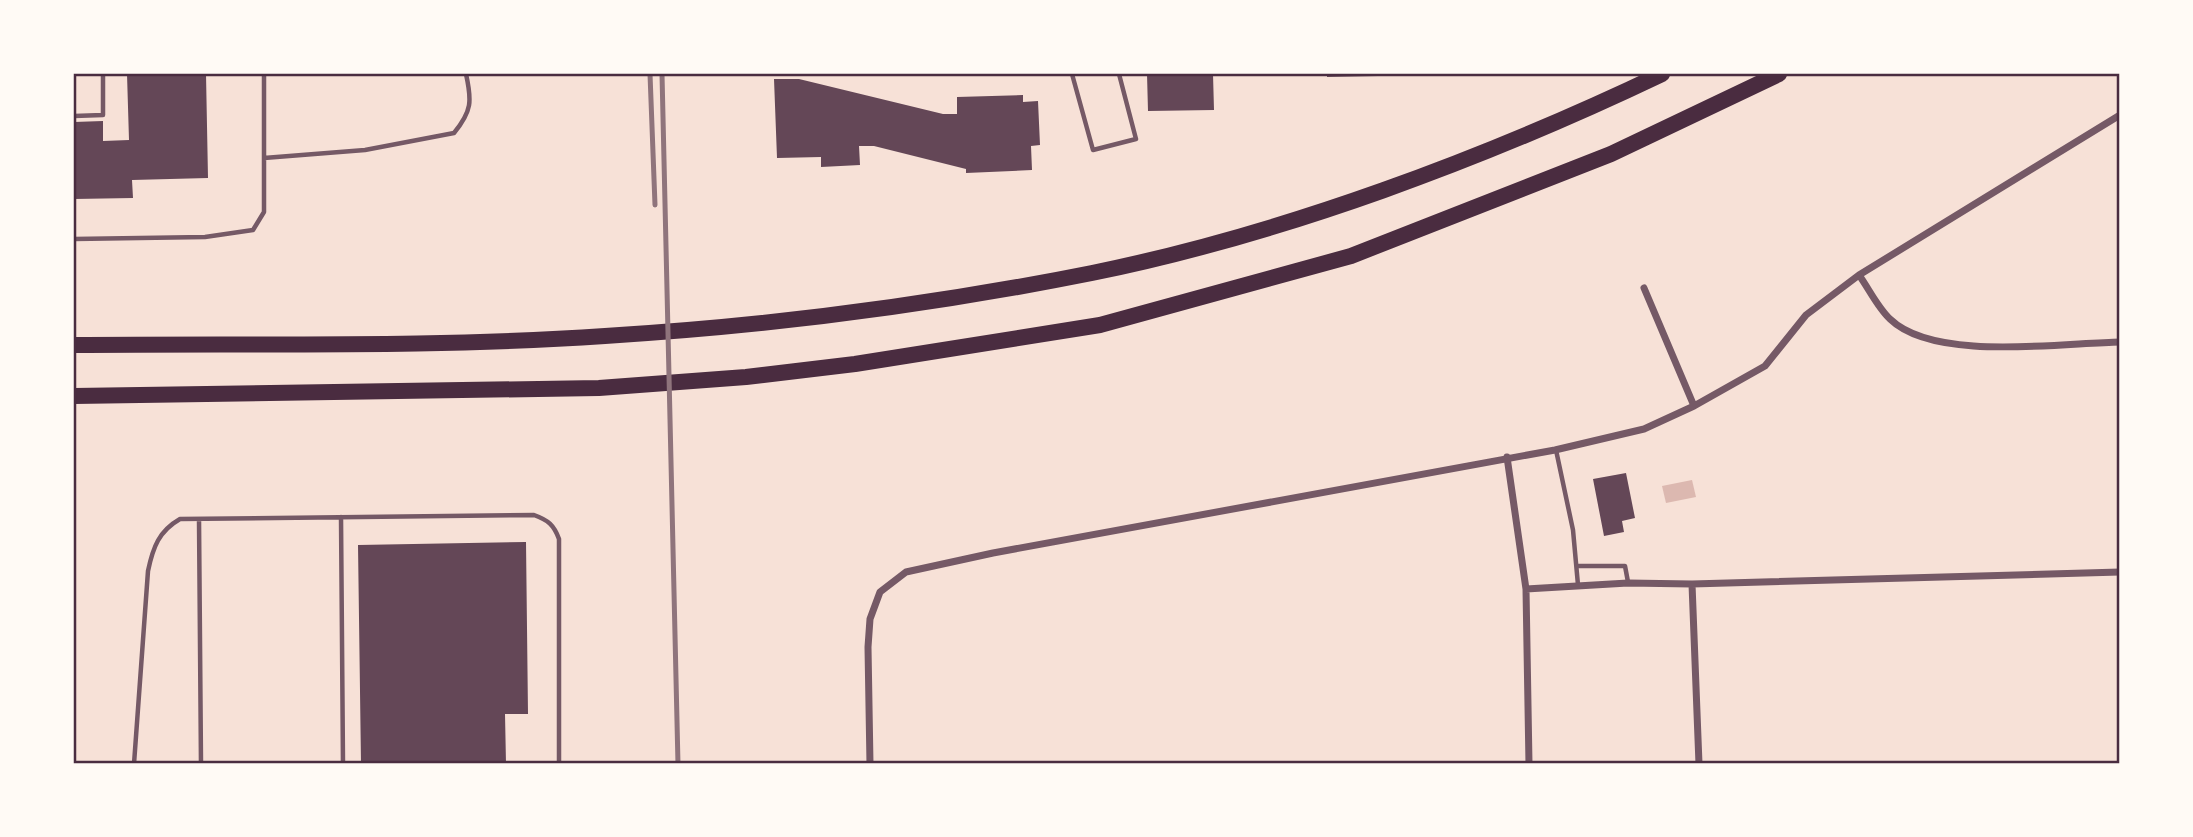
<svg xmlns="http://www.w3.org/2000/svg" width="2193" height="837" viewBox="0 0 2193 837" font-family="'Space Grotesk',sans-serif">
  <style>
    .water { fill: #dcb8b0 }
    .building { fill: #644757 }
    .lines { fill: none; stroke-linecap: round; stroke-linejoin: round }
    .service { stroke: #755966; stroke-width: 4.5 }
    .minor { stroke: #755966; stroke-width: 7 }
    .motorway { stroke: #4a2c40; stroke-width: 16 }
    .rail { stroke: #8f747c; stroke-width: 5 }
    .neatline { fill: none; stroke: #4a2c40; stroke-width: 2.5 }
  </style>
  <rect width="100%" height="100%" fill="#f7e1d7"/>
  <!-- water -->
  <path class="water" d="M1692,480L1696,497L1666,503L1662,486Z"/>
  <!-- building -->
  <path class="building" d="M127,74H206L208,178L132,180L133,198L74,199V122L103,121V141L129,140Z
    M1147,74H1213L1214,110L1148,111Z
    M1327,74H1378V76L1327,77Z
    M774,79H799L943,114H957V97L1023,95V102L1038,101L1040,145L1031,146L1032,170L966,173V169L874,146H859L860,165L821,167V157L777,158Z
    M1626,473L1635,518L1622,521L1624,532L1604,536L1593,479Z
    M526,542L528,714H505L506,764H361L358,545Z"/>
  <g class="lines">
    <!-- service -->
    <path class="service" d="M1072,74L1093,150L1136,139L1119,74
      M74,116L103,115V74
      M264,158L365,150L454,133C472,111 472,101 466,74
      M74,239L205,237L253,230L264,212V74
      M1556,450L1573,530L1578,585
      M341,517L343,764
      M199,519L201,764
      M1577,566H1625L1628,582
      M134,764L148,571C153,547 159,531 180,519L534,515C548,520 554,525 559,539V764"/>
    <!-- minor -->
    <path class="minor" d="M1859,275C1869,289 1878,308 1890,319C1934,362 2061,343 2120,342
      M1644,288L1694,406
      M1507,457L1526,589L1529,764
      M1692,584L1699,764
      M1526,589L1628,583L1692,584L2120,572
      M870,764L868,647L870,619L880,592L906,572L993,553L1555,450L1644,429L1694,406L1765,366L1806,315L1859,275L2120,115"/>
    <!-- motorway -->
    <path class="motorway" d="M74,345C250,343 429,348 605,336C768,326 932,305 1092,273C1284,234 1486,158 1662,74
      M74,396L599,388L746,377L855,364L1100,325L1351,256L1611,154L1779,74"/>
    <!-- rail -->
    <path class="rail" d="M650,74L655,205
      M662,74L678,764"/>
  </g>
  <!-- border -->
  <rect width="2193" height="837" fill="none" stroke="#fffaf5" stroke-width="150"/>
  <rect x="75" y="75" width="2043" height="687" class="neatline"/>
</svg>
